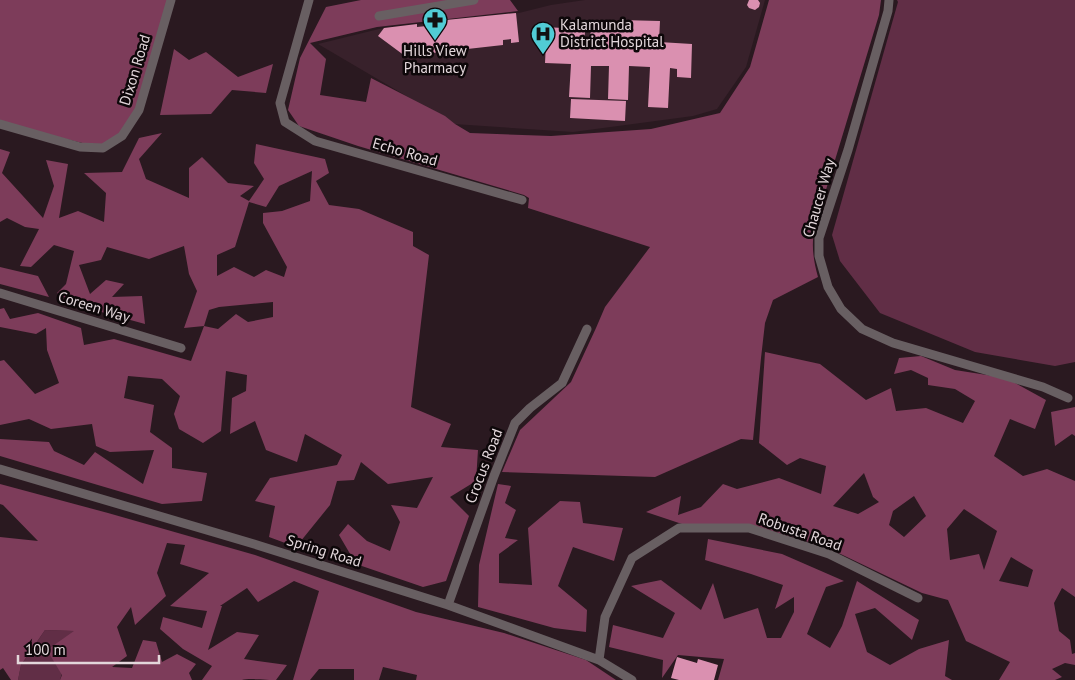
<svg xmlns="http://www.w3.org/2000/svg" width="1075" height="680" viewBox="0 0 1075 680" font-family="'PT Sans',sans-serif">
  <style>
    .built { fill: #38212b }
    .green { fill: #612e46 }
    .forest { fill: #7d3c5a; fill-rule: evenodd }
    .building { fill: #da90b0 }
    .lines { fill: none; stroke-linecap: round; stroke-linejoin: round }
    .street { stroke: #685f62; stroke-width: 9 }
    .labels { text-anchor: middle; stroke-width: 5; stroke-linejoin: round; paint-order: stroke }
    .poi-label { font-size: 15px; fill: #e3d7db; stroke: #0d0709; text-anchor: start }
    .street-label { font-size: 15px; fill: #e3d7db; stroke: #0d0709 }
  </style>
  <rect width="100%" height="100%" fill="#2a1920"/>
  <!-- built -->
  <path class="built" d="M585,0H765L746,67L717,109L693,116L573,132L454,124L318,44L379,29L519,13L551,5Z"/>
  <!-- green -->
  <path class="green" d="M897,0H1075V362L1055,366L975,352L880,313L840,261L832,235L898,2Z
    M45,630L75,631L60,680H18L21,665Z"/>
  <!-- forest -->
  <path class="forest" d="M0,0H171L139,110L122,136L103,148L0,123Z
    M361,0H510L518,11L377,27L310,43L326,59L320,95L366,102L371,78L445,116L455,124L470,133L551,136L651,129L720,113L750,67L769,0H881L879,15L815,226C811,244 813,259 818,277L773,300L765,323L761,358L753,440L741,439L655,477L502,472L520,430L571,382L596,328L605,307L650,247L528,208L529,198L524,195L358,146L299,126L288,110L300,58L326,7Z
    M174,49L189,60L206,52L238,77L273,64L266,93L232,90L211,114L160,115Z
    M162,133L139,159L146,179L189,198V168L202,157L228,183L254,186L240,196L249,201L264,179L254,163L256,144L325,159L329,173L316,181L329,205L359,209L413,232V246L429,255L411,407L451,424L441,447L478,450L476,481L450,497L469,516L446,581L423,587L356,564L339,535L348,524L367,541L390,551L400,522L391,505L417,508L433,477L388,484L361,462L354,480L337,481L330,505L296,547L269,537L275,506L255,501L270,478L337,465L342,455L305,434L297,462L266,450L255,421L230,434L232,398L246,391L247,375L226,371L221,431L203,443L179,429L174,414L180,396L162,379L128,376L124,398L154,405L150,432L172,448V468L207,473L202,501L162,504L0,456V439L49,442L54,451L84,465L95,452L143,484L154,450L110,452L96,446L92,424L51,429L29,419L0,425V361L4,360L35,394L59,383L47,350L46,328L36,334L0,327V309L4,308L10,319L38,313L81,328L84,345L114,339L191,361L204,326L184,328L197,291L189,274L184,246L149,259L107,247L101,260L79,265L90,294L106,280L124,284L112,297L142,296L145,324L83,307L57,293L66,284L74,251L54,245L31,267L20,266L39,229L25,227L7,218L0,222V149L10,152L2,173L43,218L54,186L46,160L68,164L59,218L78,211L104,222L106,193L84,173L122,172L139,138ZM312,171L310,201L282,211L263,213V223L287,267L284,277L266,270L254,277L234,267L217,276V255L235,247L249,202L266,207L279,186ZM273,302V317L248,322L236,314L218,329L204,326L209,310L219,307Z
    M0,267L38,276L49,297L0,284Z
    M765,352L820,364L866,400L891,388L896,411L926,408L963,423L975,401L955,389L928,385V378L911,370L894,374L899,358L921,356L955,370L1006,378L1046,400L1035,429L1010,419L994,456L1023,476L1047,469L1075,481V597L1062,588L1054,603L1059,631L1070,640L1072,654L1075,653V665L1065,663L1052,669L1062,677L1055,680H999L1010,662L966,641L948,600L922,593L826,547L755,526L682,524L646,512L681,496L678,515L701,507L723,484L737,489L779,478L821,494L826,466L800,458L787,465L759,443ZM864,473L873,497L879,502L858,514L833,506ZM914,496L926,516L904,537L889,525L893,511ZM964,509L997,531L984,570L979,554L950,560L947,529ZM1011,557L1033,570L1028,587L999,581Z
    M1075,407V436L1072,434L1055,446L1051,412Z
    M0,484L108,513L255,555L416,612L504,633L586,660L616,680H416L417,675L383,667L379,680H354V669H319L310,680H293L319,591L294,581L258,602L247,588L220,606H222L208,650L237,632L259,635L244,659L287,665L276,680C269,680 248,678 242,680H202L212,666L183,649L160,629L163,617L202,628L207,611L170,606L209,573L180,564L185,545L167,543L157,573L166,596L135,625L131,607L117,627L127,656L112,667L132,668L143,640L156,642L162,662L177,654L196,664L189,673L192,680H60L62,675L47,650L74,631L45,630L21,665L18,680H11L3,668L0,670V537L38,541L3,505L0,504Z
    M498,484L511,486L505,503L516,510L505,538L518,540L499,554V583L532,585L528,528L560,501L580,502L583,523L623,528L614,561L573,547L558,586L587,610L586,632L554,628L478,607L479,565Z
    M708,539L782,554L844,581L826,587L807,634L830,648L842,626L857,581L919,620L912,640L875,608L855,614L867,652L890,665L919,649L949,640L945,676L952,680H718L724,659L678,655L662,678L663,660L609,647L613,625L663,638L675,613L631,586L661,580L701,610L713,583L724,619L758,608L767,638H781L794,612V597L775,609L783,585L751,574L705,560Z"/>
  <!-- building -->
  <path class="building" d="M749,0H758L760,3L759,7L755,10L749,8L747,5Z
    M516,13L519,42L511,43V39L503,40V45L405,56L378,36L384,28L417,24V27L436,25V21Z
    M621,20L660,21L659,42L692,44L691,78L677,77V69L670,68L668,108L648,107L650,67L629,66L628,100L608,99L609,66H591L590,98L569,97L571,64L545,63L546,42H540V27L565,28V31L585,32L584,42H590L591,24H615V30H621Z
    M571,99L626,101L625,121L570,118Z
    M677,657L697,663L698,659L718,665L714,680H679L671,678Z"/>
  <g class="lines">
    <!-- street -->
    <path class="street" d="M309,0L280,103L285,122L315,141L522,200
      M889,0L888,11L848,150L819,238V256L828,287L841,309L862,329L893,343L1043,387L1068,398
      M379,16L474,0
      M0,124L80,147L103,148L122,136L139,110L171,0
      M0,293L181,348
      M0,469L254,544L448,605L599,660L632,680
      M448,605L494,476L515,423L530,408L562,383L587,329
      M599,660L605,617L632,558L679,528H749L829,554L918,598"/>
  </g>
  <!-- icons -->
  <defs>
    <symbol id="pharmacy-pin" viewBox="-11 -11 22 30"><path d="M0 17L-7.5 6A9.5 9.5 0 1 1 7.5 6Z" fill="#51ccd5" stroke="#0d0709"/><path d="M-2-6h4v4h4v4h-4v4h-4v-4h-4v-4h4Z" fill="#111"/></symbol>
    <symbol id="hospital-pin" viewBox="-11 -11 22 30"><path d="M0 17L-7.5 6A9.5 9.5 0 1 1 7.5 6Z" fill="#51ccd5" stroke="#0d0709"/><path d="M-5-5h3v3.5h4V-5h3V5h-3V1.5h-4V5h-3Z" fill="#111"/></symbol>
  </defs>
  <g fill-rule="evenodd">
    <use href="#pharmacy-pin" x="421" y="6" width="28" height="38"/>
    <use href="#hospital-pin" x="529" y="20" width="28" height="38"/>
  </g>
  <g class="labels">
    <!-- poi labels -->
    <g class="poi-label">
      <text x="560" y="30">Kalamunda<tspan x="560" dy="17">District Hospital</tspan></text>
      <text x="435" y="56" text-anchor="middle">Hills View<tspan x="435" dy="17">Pharmacy</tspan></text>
    </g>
    <!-- street labels -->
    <g class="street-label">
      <text transform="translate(135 70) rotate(-73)" y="5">Dixon Road</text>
      <text transform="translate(405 152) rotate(16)" y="5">Echo Road</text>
      <text transform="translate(819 198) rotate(-74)" y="5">Chaucer Way</text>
      <text transform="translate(94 307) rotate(17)" y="5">Coreen Way</text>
      <text transform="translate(484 466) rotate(-69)" y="5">Crocus Road</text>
      <text transform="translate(800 532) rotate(19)" y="5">Robusta Road</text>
      <text transform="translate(324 551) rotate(17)" y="5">Spring Road</text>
    </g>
  </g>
  <!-- scale -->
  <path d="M18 655v8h141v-8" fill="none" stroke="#e3d7db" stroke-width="2.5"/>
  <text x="25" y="655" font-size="15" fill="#e3d7db" stroke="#0d0709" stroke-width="4" paint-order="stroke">100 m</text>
</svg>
